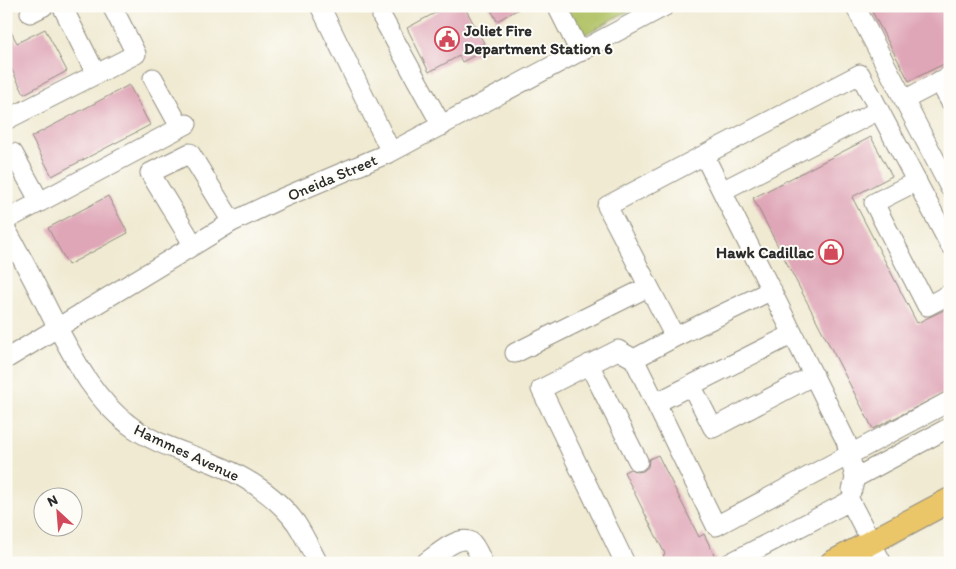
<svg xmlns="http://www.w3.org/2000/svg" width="956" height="569" viewBox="0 0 956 569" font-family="Itim,sans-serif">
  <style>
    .green { fill: #b1c366; stroke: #6e7748 }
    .building { fill: #dfa6b7 }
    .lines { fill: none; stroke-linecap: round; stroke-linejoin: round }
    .minor-casing { stroke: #8e8a7e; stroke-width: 21 }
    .major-casing { stroke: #8e8a7e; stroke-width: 26 }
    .minor { stroke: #fff; stroke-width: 19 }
    .major { stroke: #eac669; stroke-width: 24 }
    .labels { text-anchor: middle; stroke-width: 4; stroke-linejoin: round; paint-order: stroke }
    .poi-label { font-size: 16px; font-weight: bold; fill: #2b2b2b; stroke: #fdfcf7; text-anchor: start }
    .street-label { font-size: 16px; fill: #2b2b2b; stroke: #fdfcf7 }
  </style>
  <rect width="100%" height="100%" fill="#fdfcf7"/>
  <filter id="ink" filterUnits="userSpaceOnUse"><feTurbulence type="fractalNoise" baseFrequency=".02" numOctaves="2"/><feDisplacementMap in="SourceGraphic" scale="10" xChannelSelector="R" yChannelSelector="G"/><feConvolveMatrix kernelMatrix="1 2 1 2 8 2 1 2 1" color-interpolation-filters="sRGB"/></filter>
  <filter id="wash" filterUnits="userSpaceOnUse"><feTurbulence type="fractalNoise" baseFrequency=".0096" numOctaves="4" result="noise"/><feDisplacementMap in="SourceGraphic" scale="20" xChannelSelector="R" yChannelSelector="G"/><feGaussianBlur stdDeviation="1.12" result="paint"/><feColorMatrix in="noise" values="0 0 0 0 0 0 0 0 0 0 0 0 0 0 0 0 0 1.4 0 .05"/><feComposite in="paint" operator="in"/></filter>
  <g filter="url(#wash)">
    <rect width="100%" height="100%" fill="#f0ead2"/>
    <!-- green -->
    <path class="green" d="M560,6H638L578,38Z"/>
    <g id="blocks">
      <!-- building -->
      <path class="building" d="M448,6H464L484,43L482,44L485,50L462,62L459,56L429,72L407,28Z
        M489,6H524L497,21Z
        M869,6H950V61L909,81Z
        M6,22L17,43L45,29L67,71L24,94L10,66L6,69Z
        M129,85L150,125L52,176L31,137Z
        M871,137L892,176L852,197L917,323L950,307V390L873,429L753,198Z
        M108,196L128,233L68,265L48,228Z
        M658,455L699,537L704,534L718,563H667L663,555L665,554L624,472L630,469L637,472L643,471L648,467L649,459Z"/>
    </g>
  </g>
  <g filter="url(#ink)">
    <use href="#blocks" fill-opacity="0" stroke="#8e8a7e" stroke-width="1"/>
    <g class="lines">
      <defs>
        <path id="minor" d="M62,6L96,74
          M320,6L391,152
          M557,6L580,52
          M855,6L950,188
          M30,13L44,6
          M382,17L442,126
          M153,78L180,127
          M939,81L950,101
          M904,100L950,76
          M6,120L136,54L112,6
          M13,153L40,202
          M917,181L874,203L927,306L950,294
          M722,191L879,110
          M6,220L187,124
          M6,229C22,258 37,287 52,317C73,356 92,397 128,424C152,443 182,451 210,462C243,475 275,494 296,523C304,535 311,550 318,563
          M193,244L150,173L190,153L232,222
          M675,337L772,290
          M515,353L648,287
          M6,359L232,222L280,199L391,152L665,6
          M634,359L675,337L607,206L704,155
          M589,364L638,461
          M691,385L713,428L814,375
          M656,403L793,334
          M855,478L846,441L704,155L860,74L950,245
          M852,490L855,478L950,427
          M425,563C435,556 459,534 471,542C476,546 480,557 483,563
          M625,563L541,389L618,350L634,359L716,526L950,401
          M730,563L850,501L882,563"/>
        <path id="major" d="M832,563L950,500"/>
      </defs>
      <!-- minor casing -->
      <use href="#minor" class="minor-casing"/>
      <!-- major casing -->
      <use href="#major" class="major-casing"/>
      <!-- minor -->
      <use href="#minor" class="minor"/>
      <!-- major -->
      <use href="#major" class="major"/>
    </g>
  </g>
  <!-- icons -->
  <defs>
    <symbol id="civic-ring" viewBox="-11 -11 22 22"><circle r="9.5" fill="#fdfcf7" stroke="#d1495b" stroke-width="1.5"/><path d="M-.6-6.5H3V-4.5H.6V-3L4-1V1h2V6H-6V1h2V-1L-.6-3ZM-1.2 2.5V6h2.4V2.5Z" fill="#d1495b"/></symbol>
    <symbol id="shop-ring" viewBox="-11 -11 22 22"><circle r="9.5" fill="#fdfcf7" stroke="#d1495b" stroke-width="1.5"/><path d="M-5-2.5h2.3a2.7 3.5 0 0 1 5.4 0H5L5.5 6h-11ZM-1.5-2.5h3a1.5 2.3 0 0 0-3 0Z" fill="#d1495b"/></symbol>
  </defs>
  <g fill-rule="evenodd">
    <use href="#civic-ring" x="433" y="25" width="28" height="28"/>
    <use href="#shop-ring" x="817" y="238" width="28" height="28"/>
  </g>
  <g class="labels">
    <!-- poi labels -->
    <g class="poi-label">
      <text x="464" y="36">Joliet Fire<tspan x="464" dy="18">Department Station 6</tspan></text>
      <text x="814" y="258" text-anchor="end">Hawk Cadillac</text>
    </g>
    <!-- street labels -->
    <g class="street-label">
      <text transform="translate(332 177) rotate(-23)" y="6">Oneida Street</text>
      <text transform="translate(187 452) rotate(25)" y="6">Hammes Avenue</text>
    </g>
  </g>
  <!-- margin -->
  <rect width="956" height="569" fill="none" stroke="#fdfcf7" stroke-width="25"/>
  <!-- north arrow -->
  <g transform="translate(58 512) rotate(334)"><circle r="24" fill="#fdfcf7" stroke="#a9a8a5"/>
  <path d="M0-4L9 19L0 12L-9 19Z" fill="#d1495b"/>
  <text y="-8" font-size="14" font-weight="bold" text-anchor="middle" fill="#2b2b2b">N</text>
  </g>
</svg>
